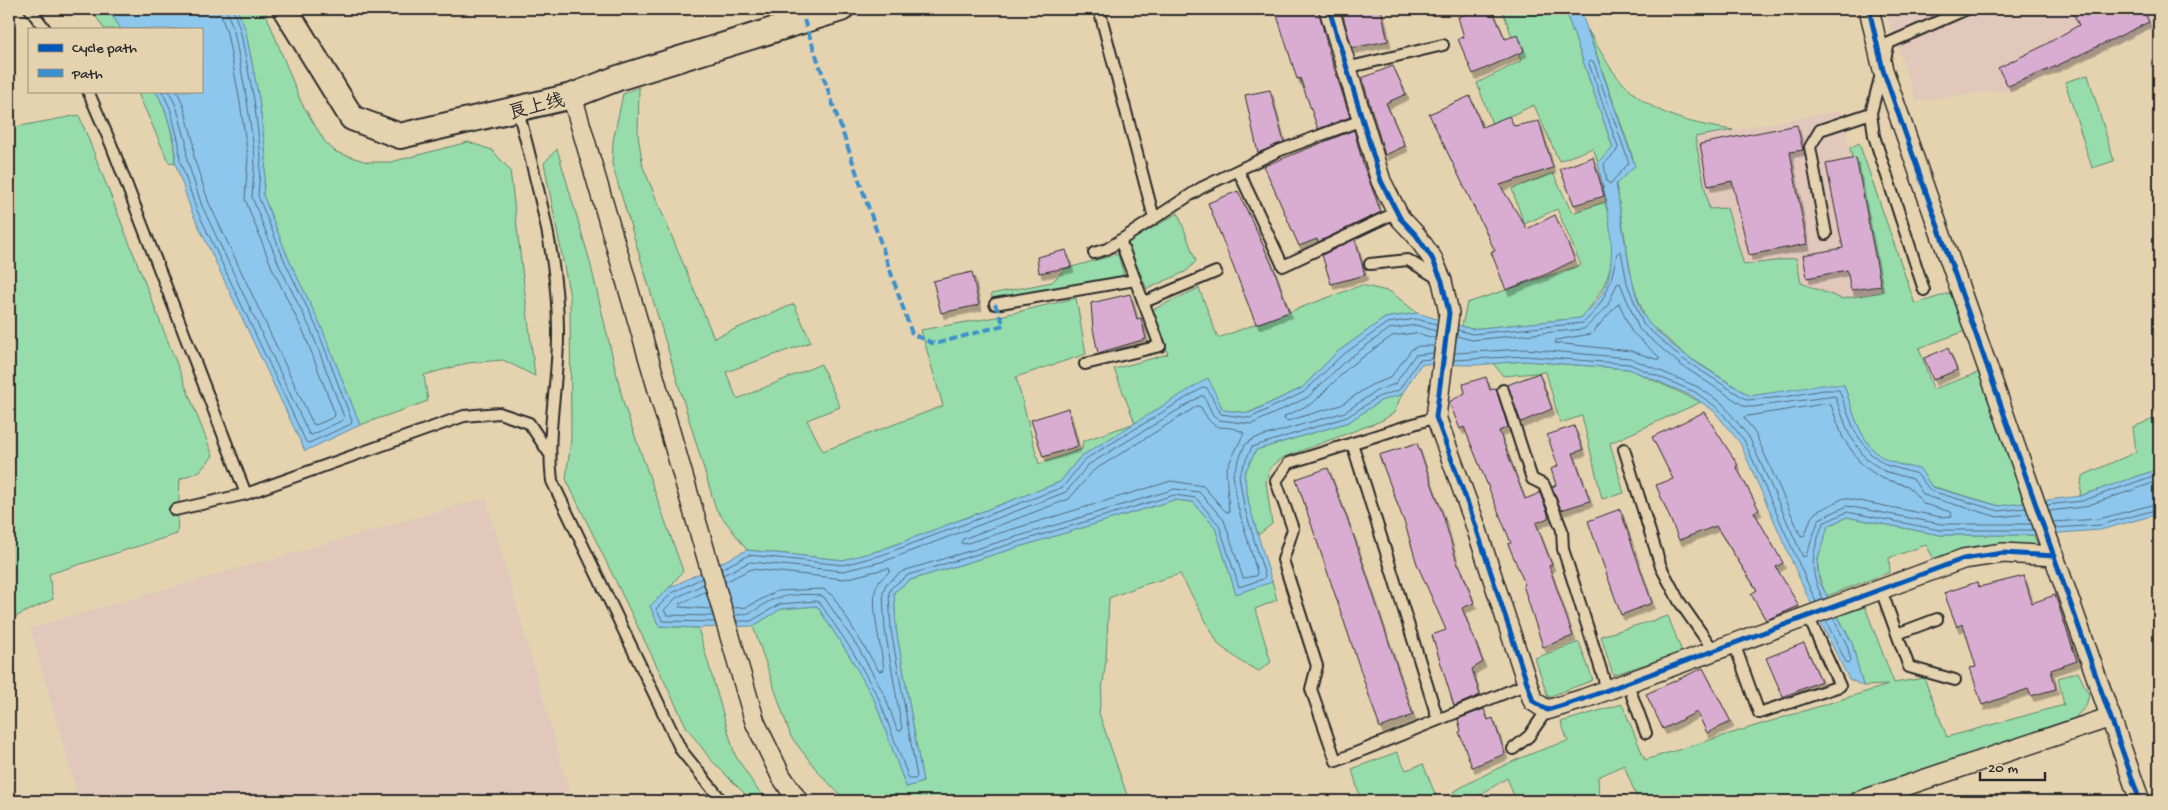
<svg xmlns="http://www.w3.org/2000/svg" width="2168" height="810" viewBox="0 0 2168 810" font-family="'Gochi Hand','LXGW WenKai TC',sans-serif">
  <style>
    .built { fill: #e1c8ba }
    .green { fill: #96ddab; stroke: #60846b }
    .water { fill: #8ec7ed; stroke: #66899f }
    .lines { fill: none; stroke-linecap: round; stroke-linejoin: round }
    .shore { stroke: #536979; stroke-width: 1 }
    .building { fill: #d9add1; stroke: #2b2b2b; filter: url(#shadow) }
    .service-casing { stroke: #2b2b2b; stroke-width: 14 }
    .minor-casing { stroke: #2b2b2b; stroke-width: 22 }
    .tertiary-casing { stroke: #2b2b2b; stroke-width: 28 }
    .service { stroke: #e5d3b0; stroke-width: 10 }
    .minor { stroke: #e5d3b0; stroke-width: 19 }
    .tertiary { stroke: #e5d3b0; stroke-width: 24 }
    .quiet { stroke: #3b90cd; stroke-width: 4; stroke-dasharray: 8 4; stroke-linecap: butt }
    .cycleway-casing { stroke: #e5d3b0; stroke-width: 8 }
    .cycleway { stroke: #0057b8; stroke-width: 5 }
    .labels { text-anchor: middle; stroke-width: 4; stroke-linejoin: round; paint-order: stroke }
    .street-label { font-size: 19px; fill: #2b2b2b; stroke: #e5d3b0 }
  </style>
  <defs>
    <filter id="shadow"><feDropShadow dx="3" dy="5.5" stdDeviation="0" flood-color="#0004"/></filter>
  </defs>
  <rect width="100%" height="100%" fill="#e5d3b0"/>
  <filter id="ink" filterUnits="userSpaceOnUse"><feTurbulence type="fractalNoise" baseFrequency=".02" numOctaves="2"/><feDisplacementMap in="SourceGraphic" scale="10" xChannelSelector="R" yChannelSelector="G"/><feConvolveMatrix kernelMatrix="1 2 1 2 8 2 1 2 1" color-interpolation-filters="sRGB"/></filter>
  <g filter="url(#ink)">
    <!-- built -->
    <path class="built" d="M1884,9H2159V23L2012,92L1991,91L1916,101Z
      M1841,110L1882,292L1842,299L1801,283L1796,258L1744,265L1727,208L1709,210L1695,137Z
      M486,498L572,801H79L30,628Z"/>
    <!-- green -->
    <path class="green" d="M91,9H108L121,29H104Z
      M237,9H264L301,102L325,142L336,152L367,162H391L468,142L492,150L510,170L535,376L503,360L468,363L424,375L428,401L360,425L321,326L289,260L263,195L266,157L259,99L245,28Z
      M1502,9H1565L1613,148L1598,162L1593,148L1559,161L1534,105L1492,124L1477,83L1521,61Z
      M1588,30C1596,43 1603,57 1612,70C1643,112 1684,123 1733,130L1695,137L1709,209L1727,208L1744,265L1796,258L1801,283L1842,299L1882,292L1850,148L1859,143L1915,304L1950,293L1965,331L1919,348L1933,389L1980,372L2024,503L2000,506L1931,486L1920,470C1910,467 1899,465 1889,461C1861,449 1853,411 1844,385L1750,396L1687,356L1646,321L1632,281L1616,184L1633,158Z
      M2088,75L2114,161L2092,168L2065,82Z
      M639,87L638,135L643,167L714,338L794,304L811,342L726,372L737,399L821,364L840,407L807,420L823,451L943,406L921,330L996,317L1076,298L1086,354L1016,377L1039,464L1082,449L1083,441L1135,423L1114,369L1168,354L1152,310L1199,288L1218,338L1362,285L1391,292L1417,313L1385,318L1336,353L1302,388L1248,413L1223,410L1207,379L1080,457L1060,482L881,550L843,560L747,550L716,509L612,164L613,141L623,94Z
      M137,91H156C168,114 174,137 175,162L169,163Z
      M79,115L213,456L200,471L180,479L177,534L49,574L53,599L15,617L9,597V128Z
      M557,149L589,258L624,405L683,571L669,588L650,606L659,626L698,628L735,755L757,789L770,801H752L711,760L687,728L566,479L571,439L570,297L544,163Z
      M1553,173L1572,213L1605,202C1608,216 1614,234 1613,249C1611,277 1599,298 1581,318L1471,329L1462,326L1467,303L1581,265L1557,209L1524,224L1512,189Z
      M1178,213L1196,261L1187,271L1147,289L1127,243Z
      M1118,254L1124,276L995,304L991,294L1052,282L1065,269Z
      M1525,361L1629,369L1701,402L1610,443L1624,493L1602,499L1582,416L1560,423L1546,372L1503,376L1493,363Z
      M1402,394L1394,413L1381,421L1284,457L1270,468L1266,482L1272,524L1258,535L1249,505L1244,474L1256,450L1349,422L1380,401Z
      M2159,417V469L2080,496L2082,476L2136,452L2133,427Z
      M1174,500L1193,502L1215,527L1236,594L1272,581L1277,600L1255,609L1271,662L1259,671L1243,663L1219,645L1180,574L1140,586L1109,598L1106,660L1099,713L1129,801H846L820,774L791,737L753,626L781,609L817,606L849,655L875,701L906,787L923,782L896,629L894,592L910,580Z
      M1847,517L1940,535H2033L2040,548L1934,559L1926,545L1889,558L1890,572L1827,596C1812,566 1818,556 1828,526Z
      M1865,607L1894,683L1924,678L1947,737L2064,705L2058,678L2078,672L2089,695L2086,706L2072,721L1829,801H1638L1624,765L1598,777L1599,801H1516L1507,778L1470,801H1460L1453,792C1489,771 1528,753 1568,741L1561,722L1622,704L1645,760L1888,685L1863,686L1852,643L1838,616Z
      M1668,616L1682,652L1613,675L1601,636Z
      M1579,642L1593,680L1548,697L1535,658Z
      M1397,752L1406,770L1423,764L1438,801H1361L1352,769Z"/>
    <!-- water -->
    <path class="water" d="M108,9H237L245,28L259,99L266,157L263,195L289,260L321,326L360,425L305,451L191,210L175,162V144L165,109L156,91H201V29H121Z
      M1565,9H1580L1635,166L1616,184C1621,213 1631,303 1648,322C1675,353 1715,374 1750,396L1822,385H1844C1853,411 1861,449 1889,461C1899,465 1910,467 1920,469L1932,487L1999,506L2080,496L2159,469V514L2100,530L2033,535H1940L1847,517L1828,526L1817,561L1819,581L1852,643L1863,686L1849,679L1805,591L1740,443L1714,411L1692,396L1629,369L1525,361L1476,365L1421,364L1402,394L1380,401L1349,422L1256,450L1244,474L1249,505L1272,582L1236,594L1215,527L1193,502L1174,500L910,580L894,592L896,629L923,782L906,787L875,701L849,655L817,606L781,609L753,626L698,628L659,626L650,606L669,588L747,550L843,560L881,550L1060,482L1080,457L1208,378L1223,410L1249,413L1302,388L1336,353L1385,318L1417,313L1471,329L1581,318C1586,313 1592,307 1597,301C1625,264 1605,204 1598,162L1613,148Z"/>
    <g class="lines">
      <!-- shore -->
      <path class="shore" d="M1591,61L1594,63L1629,163L1610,184L1607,182L1604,164L1616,152L1618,147L1589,64Z
        M162,91L170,108L179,143L180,161L196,208L306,442L309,443L351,424L352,421L317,328L285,262L258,196L261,157L254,100L240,29L233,9
        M169,91L176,106L186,141L187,160L202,206L309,434L312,435L343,420L344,417L311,330L279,265L252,197L255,157L247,101L234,31L226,9
        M177,91L183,104L193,140L194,158L209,203L313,424L316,425L334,417L335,414L304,333L272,268L245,199L248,157L240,102L227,33L219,9
        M1619,303L1631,331L1659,357V360L1631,351L1555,343L1556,340L1591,334Z
        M1458,330L1472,334L1583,323C1607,302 1611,282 1617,253L1621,251L1627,283L1643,324L1684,360L1747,400L1784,397L1823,390H1839L1855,432L1871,454L1886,465L1917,474L1931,491L1999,511L2026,508
        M1457,336L1472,340L1584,329L1607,307L1617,284L1620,283L1639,329L1681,365L1744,406L1752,407L1835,396L1849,434L1866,459L1884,471L1913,479L1923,494L1929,497L1998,517L2028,514
        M1434,346H1419L1412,349L1390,378L1371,385L1341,405L1287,421L1284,419L1285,416L1313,403L1349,367L1392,336L1415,333L1435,338
        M1455,353L1526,349L1630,358L1698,387L1722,403L1749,437L1803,557L1806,556L1819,519L1847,506L1941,524H2031
        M1454,360L1525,356L1629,364L1695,392L1718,408L1744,440L1816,602
        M1824,404L1831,405L1843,438L1862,465L1881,478L1908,486L1924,504L1951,512L1952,516L1941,517L1844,498L1816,512L1811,518L1805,535L1801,536L1756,435L1744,417Z
        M1198,406L1201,407C1217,439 1223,420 1244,433L1226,470L1229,512H1226L1203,486L1171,481L964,544L961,543L963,539L1069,499L1093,471Z
        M2047,505L2082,501L2159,474
        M2049,511L2083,507L2159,481
        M2053,522L2099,519L2159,503
        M2055,528L2100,525L2159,509
        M721,569L749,555L843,565L882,555L1063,487L1084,460L1204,387L1207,388L1221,414L1250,418L1304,392L1340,357L1387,323L1416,319L1437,324
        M723,575L750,562L843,571L885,561L1066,492L1088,465L1201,396H1204L1213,415L1219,420L1252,424L1308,397L1344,362L1389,329L1416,325L1436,331
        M702,578L672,593L656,609L663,621L715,622
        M725,582L751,569L844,579L889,568L890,571C886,575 880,579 877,585C869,604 882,649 884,670L879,671L833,596L823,589L777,591L747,607L733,608
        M704,584L676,598L664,610L667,615L713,616
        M706,591L680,604L679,607L711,609
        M1823,599C1808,569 1812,554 1823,523L1847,512L1940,530H2033
        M735,615C759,614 759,604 777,598C789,595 814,592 824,597L859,649L885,696L897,730L901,731L902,729L885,630L883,593L886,584L903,571L1175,489L1199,492L1224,520L1243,578L1256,576L1257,572L1238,507L1233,474L1245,445L1253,439L1345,412L1376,391L1395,384L1415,355L1433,353
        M737,621H751L780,604L816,601L820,603L853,652L879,699L909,779H915L917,777L891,630L889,593L891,588L908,575L1174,495L1196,498L1219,525L1239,587L1263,579L1265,576L1244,506L1239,475L1252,447L1347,417L1378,397L1399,390L1419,360L1432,359
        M1826,621L1846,662L1849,663L1851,660L1847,645L1833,618"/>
    </g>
    <!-- building -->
    <path class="building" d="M1275,9H1318L1329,52L1350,117L1318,129L1300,78L1297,79Z
      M1341,9H1381L1388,41L1352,48Z
      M1480,9H1492L1505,39L1518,35L1524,51L1473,74L1458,39L1464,37L1458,17Z
      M2071,9H2143L2149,22L2050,69L2008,86L1998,68L2041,47L2079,25Z
      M1393,66L1406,94L1386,103L1405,146L1385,155L1362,78Z
      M1270,90L1284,142L1258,153L1245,95Z
      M1470,96L1482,127L1509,116L1514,126L1539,121L1553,168L1500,185L1527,229L1555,215L1575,260L1547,274L1506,290L1491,252L1495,251L1429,114Z
      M1797,125L1803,150L1790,152L1807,244L1749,255L1732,181L1708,186L1700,144Z
      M1354,130L1363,164L1381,212L1318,242L1317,239L1299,246L1264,166Z
      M1593,157L1604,196L1574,205L1560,169Z
      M1856,158L1881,286L1851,290L1847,270L1807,278L1803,255L1843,248L1826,164Z
      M1238,191L1274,269L1289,312L1256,324L1208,203Z
      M1355,239L1365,275L1331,284L1322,255Z
      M1066,250L1071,267L1039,273L1037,257Z
      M972,272L979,305L941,313L933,281Z
      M1130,294L1137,319L1141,318L1146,339L1098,353L1093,329L1091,303Z
      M1948,348L1957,370L1933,380L1924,358Z
      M1539,373L1552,409L1521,422L1507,385Z
      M1486,377L1490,390L1496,388L1508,427L1499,431L1525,499L1540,493L1548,514V518L1536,523L1552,565L1549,566L1573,636L1543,647L1523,585L1525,584L1508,544L1511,543L1464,427L1460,429L1449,402L1465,393L1463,384Z
      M1068,408L1078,446L1043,457L1031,420Z
      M1704,412L1738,465L1736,466L1759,510L1754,512L1783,563L1776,567L1799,606L1766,620L1751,594L1757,590L1716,526L1679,540L1656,485L1673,479L1652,437Z
      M1574,426L1583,450L1573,453L1590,501L1561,510L1552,487L1556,485L1551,469L1558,466L1547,435Z
      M1417,443L1444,518L1458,566H1460L1474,603L1462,608L1483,662L1472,669L1480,695L1454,706L1432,635L1446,630L1417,564L1405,524L1379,455Z
      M1328,468L1354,537L1413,715L1380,728L1296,479Z
      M1620,509L1652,603L1621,615L1588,521Z
      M2024,576L2032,603L2055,595L2077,661L2051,670L2056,689L2031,696L2028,689L1982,705L1970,668L1976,667L1963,624L1957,627L1944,593L1977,582L1979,587Z
      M1804,643L1821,681L1783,697L1766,658Z
      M1703,668L1731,722L1707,733L1697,712L1663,729L1646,694Z
      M1484,709L1488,720L1493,718L1505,754L1472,767L1459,732L1461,731L1458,719Z"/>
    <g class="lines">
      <defs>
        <path id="service" d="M30,9L45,29
          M1099,9L1154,218
          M1346,68L1443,45
          M88,91L111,144L246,494
          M518,110C537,184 559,259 558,336C558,384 546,432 552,481L681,750L722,801
          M1238,170L1283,266L1397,212
          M1826,234L1810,147L1820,130L1871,113
          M1094,253L1107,249L1201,188L1278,151L1362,120
          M1370,264L1408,260L1439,279
          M1924,290L1874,136L1871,113L1889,43L1967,9
          M1144,302L1216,272
          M995,304L1135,280
          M1085,364L1160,346L1120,240
          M1503,390L1532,479L1544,485L1562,530L1563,549L1607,689
          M1436,417L1289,463L1276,481L1293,529L1283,560L1317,666L1311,689L1336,761L1527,684
          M1352,443L1438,720
          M1624,449L1661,567L1679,601L1714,651
          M175,510L246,494L464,416L499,413L529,423L549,453
          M1881,590L1909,667L1955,680
          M1897,634L1937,619
          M1734,643L1759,713L1840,686L1808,616
          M1627,682L1646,733
          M1513,749L1529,736L1547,710"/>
        <path id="minor" d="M1329,9L1381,181L1400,218L1416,235L1432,258L1442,281L1449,313L1436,417L1473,518L1533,701L1547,710L1583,699L1963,559L2003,553L2055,556
          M1869,9L1883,70L2140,801
          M572,96L755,722L781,776L798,801
          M1860,801L2111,717"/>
        <path id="tertiary" d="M285,9L352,118L400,136L572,96L618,78L841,9"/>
      </defs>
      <!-- service casing -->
      <use href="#service" class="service-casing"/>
      <!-- minor casing -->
      <use href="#minor" class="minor-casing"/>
      <!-- tertiary casing -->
      <use href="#tertiary" class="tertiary-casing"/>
      <!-- service -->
      <use href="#service" class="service"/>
      <!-- minor -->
      <use href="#minor" class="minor"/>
      <!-- tertiary -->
      <use href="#tertiary" class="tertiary"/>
      <!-- quiet -->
      <path class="quiet" d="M804,20L912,334L935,344L1004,325L995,304"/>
      <defs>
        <path id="cycleway" d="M1329,9L1381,181L1400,218L1416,235L1432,258L1442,281L1449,313L1436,417L1473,518L1533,701L1547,710L1583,699L1963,559L2003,553L2055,556
          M1869,9L1883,70L2140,801"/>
      </defs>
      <!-- cycleway casing -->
      <use href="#cycleway" class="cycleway-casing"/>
      <!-- cycleway -->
      <use href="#cycleway" class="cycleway"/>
    </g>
  </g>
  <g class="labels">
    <!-- street labels -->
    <g class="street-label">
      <text transform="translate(536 105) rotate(-14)" y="7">良上线</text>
    </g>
  </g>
  <!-- margin -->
  <rect width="2168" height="810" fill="none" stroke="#e5d3b0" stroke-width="30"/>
  <rect x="15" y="15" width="2138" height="780" fill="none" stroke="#2b2b2b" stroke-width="2" filter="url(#ink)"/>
  <!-- legend -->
  <rect x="28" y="28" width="175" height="65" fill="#e5d3b0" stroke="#9b907b"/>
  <rect x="38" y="44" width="25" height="8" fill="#0057b8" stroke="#9b907b"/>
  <text x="72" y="52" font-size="15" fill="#2b2b2b">Cycle path</text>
  <rect x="38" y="69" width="25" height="8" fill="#3b90cd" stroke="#9b907b"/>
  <text x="72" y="78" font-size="15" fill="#2b2b2b">Path</text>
  <!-- scale -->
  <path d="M1980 772v8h65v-8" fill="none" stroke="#2b2b2b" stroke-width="2.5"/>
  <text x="1988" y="772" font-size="15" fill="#2b2b2b" stroke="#e5d3b0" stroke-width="4" paint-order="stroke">20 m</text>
</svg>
